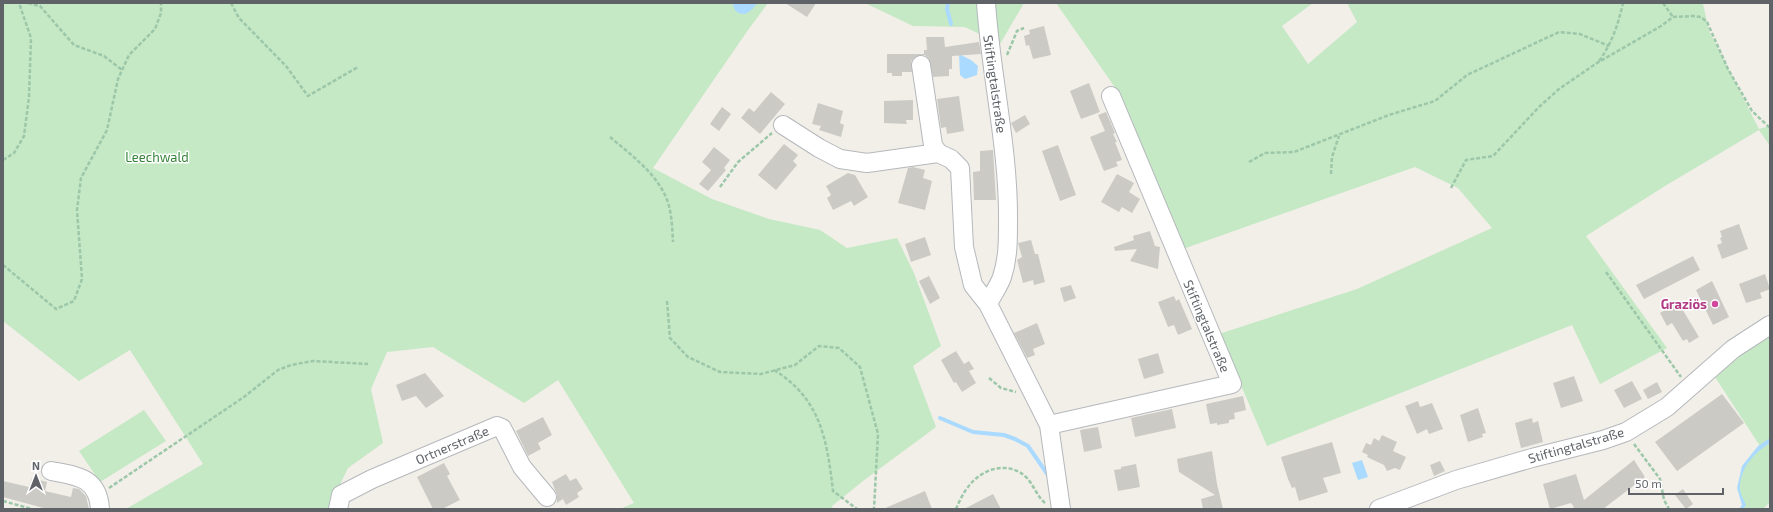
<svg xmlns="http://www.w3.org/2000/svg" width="1773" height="512" viewBox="0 0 1773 512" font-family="'Exo 2',sans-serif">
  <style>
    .green { fill: #c5e8c5 }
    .water { fill: #aadaff }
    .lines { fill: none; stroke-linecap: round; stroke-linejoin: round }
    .stream { stroke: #aadaff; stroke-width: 4 }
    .building { fill: #cccac5 }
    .minor-casing { stroke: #b5b8bc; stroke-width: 20 }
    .path { stroke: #9cc7a9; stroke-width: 2.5; stroke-dasharray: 4 2; stroke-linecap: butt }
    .minor { stroke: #fff; stroke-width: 18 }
    .hotel-dot { fill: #d1479c; stroke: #fff; stroke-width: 1.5 }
    .labels { text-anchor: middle; stroke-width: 3; stroke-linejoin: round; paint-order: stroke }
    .street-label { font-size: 13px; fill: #5f6368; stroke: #fff }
    .park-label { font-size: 13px; fill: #348238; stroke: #fff }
    .hotel-label { font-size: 13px; font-weight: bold; fill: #b23c85; stroke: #fff; text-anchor: end }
  </style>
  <rect width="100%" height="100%" fill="#f1efe8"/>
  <!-- green -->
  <path class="green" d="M3,3H768L748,30L653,168L712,199L769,219L820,230L847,248L897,238L914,273L941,346L913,366L936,427L863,481L832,506L833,509H620L634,503L558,380L524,403L433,347L387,352L371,389L383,443L348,468L328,509H126L203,464L130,350L79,381L3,321Z
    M865,3H1024L1000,44L965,27L913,26Z
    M1056,3H1313L1282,26L1308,64L1357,22L1347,3H1700L1703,4L1709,31L1759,129L1770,126V146L1759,130L1665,186L1586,236L1667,348L1600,384L1572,325L1267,446L1219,334L1357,289L1492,228L1458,188L1415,167L1183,249L1114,86Z
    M1770,335V502L1763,509H1743L1745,506L1738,488L1743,467L1760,446L1715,377L1757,342Z
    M144,410L166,441L100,482L79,451Z"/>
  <!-- water -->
  <path class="water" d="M733,3H758C755,5 753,9 750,11C743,17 733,13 733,3Z
    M959,54L971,60L978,66L977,75L965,79L960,75Z
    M1770,438V443C1755,452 1740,468 1740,487C1739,492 1744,500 1746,505L1743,509H1739L1742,505L1737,488L1742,466L1758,446Z
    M1362,460L1368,477L1358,480L1352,463Z"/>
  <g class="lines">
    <!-- stream -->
    <path class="stream" d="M948,3L947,9L951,24
      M940,418L973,432L1004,435L1015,439L1028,446L1048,475"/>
  </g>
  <!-- building -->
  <path class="building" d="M785,3H816L807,17Z
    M1044,26L1051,55L1033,59L1029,45L1026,46L1024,36L1030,34L1029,30Z
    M926,37H944L945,47L979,42L981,54L952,56V69H949V76L933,77L929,59L925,55H920L915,57L911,61L912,72H902V76H892V73H887V54H924V50H927Z
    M1089,83L1100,112L1081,119L1070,91Z
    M771,92L785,104L760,134L741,118L749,108L754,112Z
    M959,96L964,131L947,134L946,127L941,128L937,99Z
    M913,100V120H906L907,124L884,123V101Z
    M818,103L843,111L840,123L844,125L841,137L819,130L821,126L812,124Z
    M722,107L731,114L719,131L710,124Z
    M1106,112L1115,133L1113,134L1117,142H1115L1122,160L1116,162L1118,166L1104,171L1090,137L1105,131L1098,115Z
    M1025,115L1030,124L1016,133L1011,123Z
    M784,144L798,155L793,161L797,165L776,190L758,175Z
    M1058,145L1076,195L1060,201L1042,151Z
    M714,147L730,160L724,168L726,170L708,191L699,184L711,170L702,162Z
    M993,150L996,200H974L973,172L980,171V151Z
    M913,167L925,170L923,178L932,181L925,210L898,203L908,168Z
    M848,173L855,175L868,197L854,206L851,201L833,210L827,198L831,195L826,186Z
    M1117,174L1134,183L1129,192L1140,199L1132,213L1122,207L1119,212L1101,202Z
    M1739,224L1748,249L1722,259L1717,245L1722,243L1720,238L1722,237L1720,231Z
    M1150,231L1155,246L1160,247L1158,269L1130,261L1137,249L1115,251L1114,247L1134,240L1133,236Z
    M925,237L931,255L911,262L905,244Z
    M1031,240L1035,254H1038L1045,282L1034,285L1033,280L1023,283L1017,260L1022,257L1018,243Z
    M1693,256L1700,270L1644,299L1636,285Z
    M1765,274L1770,289L1760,293L1762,298L1746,303L1739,284Z
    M929,276L940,298L930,304L919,281Z
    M1712,281L1729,317L1713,325L1696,290Z
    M1071,285L1076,298L1064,302L1060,288Z
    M1174,296L1176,301L1179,299L1192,329L1178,335L1174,325L1168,327L1158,302Z
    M1678,302L1699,337L1689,343L1687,339L1683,341L1672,323L1667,326L1660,313Z
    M1037,323L1045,344L1033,349L1035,355L1027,358L1014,333Z
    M956,351L964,364L969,361L974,369L969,371L976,383L962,392L956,382L954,383L941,360Z
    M1158,353L1164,373L1144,379L1138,359Z
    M425,373L444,396L426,408L416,396L402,401L396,385Z
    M1574,376L1583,401L1561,408L1553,383Z
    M1632,381L1642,399L1624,408L1614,390Z
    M1657,382L1662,392L1648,399L1643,390Z
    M1722,394L1744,423L1677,471L1655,442Z
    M1243,396L1246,410L1234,413L1235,419L1229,420V423L1217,425V423L1210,424L1206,404Z
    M1418,401L1420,407L1432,403L1443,429L1429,434L1427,429L1417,434L1405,406Z
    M1478,408L1486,433L1482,434L1483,437L1468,442L1460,415Z
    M1172,409L1176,428L1135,437L1131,418Z
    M543,417L552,435L538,443L541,449L528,456L516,431Z
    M1532,418L1533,423L1538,421L1543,442L1521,448L1515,423Z
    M1098,427L1102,448L1084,452L1080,430Z
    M1382,435L1397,442L1393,451L1406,457L1400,470L1395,468L1387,471L1384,465L1367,457L1368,455L1362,452L1366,443L1371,445L1374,438L1379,441Z
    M1332,442L1341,473L1323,478L1328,492L1299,501L1295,487L1292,488L1288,479L1281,457Z
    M1212,451L1217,484L1223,509H1203L1201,499L1215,495L1179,472L1177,459Z
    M1634,460L1645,477L1603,509H1572L1574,507L1571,503L1550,509L1543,484L1576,474L1584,500Z
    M1440,461L1445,471L1434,476L1430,465Z
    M444,463L450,474L447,476L460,500L442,509H433L417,477Z
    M1136,464L1140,487L1118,491L1114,470L1121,469V467Z
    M566,474L570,481L576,478L583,489L577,493L579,497L566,505L563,499L557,503V495L552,482Z
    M32,478L47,482L45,491L71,497L73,488L79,489L86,496L89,509H47L3,497V481L29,487Z
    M1683,489L1693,504L1686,509L1675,495Z
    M925,491L932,509H883Z
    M993,494L1001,509H964Z"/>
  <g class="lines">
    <defs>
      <path id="minor" d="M986,3C991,77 1009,149 1008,223C1008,241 1008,259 1002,277C999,286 992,295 988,304
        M921,65L933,145L938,153
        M783,125L819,148L840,159L867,163L938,153L951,159L960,168L964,247L973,285L988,304L1049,425L1061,509
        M1049,425L1232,384L1111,96
        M51,471C77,476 98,477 100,509
        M338,509L341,495L372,479L497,426L502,428L522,467L547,497
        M1379,509L1456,480L1532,458L1603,440L1626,432L1667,407L1733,349L1770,325"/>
    </defs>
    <!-- minor casing -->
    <use href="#minor" class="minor-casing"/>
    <!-- path -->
    <path class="path" d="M28,3L40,6L74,45L104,56L122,70
      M231,3L239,18L286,66L308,96L358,67
      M1663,3L1673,17
      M1007,55L1017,31L1024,28
      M1599,61C1612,43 1618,25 1623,3
      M610,137C630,154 652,170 664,193C672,208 672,226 673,242
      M3,160L14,153L24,136L29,97L31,38L19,3
      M1249,162L1265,153L1294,152L1389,115L1435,101L1467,75L1559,32L1580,34L1609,46
      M1331,174L1332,157L1339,136
      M720,187L738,162L772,133
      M1451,188L1466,160L1493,156L1539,107L1559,89L1597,63L1661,26L1673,17L1693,16L1701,17L1707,22L1728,69L1752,111L1770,128
      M3,265L56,309L74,301L82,279L77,210L81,178L107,130L118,79L129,55L155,29L161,13V3
      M1606,272L1681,377
      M667,301L670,338L688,357L720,372L761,374L795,365L819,346L839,348L860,367L878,434L874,509
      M774,370C821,399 827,440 833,491L857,509
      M989,378L1001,388L1016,392
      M1634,444L1660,479L1664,500L1669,509
      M109,488L244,397L278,370L291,365L313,361L368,364
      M3,501L32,509
      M956,509C959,502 963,493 968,487C982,468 1009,460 1027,478C1034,486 1037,496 1045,503"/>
    <!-- minor -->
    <use href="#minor" class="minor"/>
  </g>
  <!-- markers -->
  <circle class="hotel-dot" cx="1715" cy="304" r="4"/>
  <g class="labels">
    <!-- street labels -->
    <g class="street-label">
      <text transform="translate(995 84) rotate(82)" y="5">Stiftingtalstraße</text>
      <text transform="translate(1207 326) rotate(67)" y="5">Stiftingtalstraße</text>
      <text transform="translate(452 445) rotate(-23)" y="5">Ortnerstraße</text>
      <text transform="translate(1576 445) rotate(-16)" y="5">Stiftingtalstraße</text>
    </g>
    <!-- park labels -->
    <g class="park-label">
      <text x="157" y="162">Leechwald</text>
    </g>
    <!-- hotel labels -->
    <g class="hotel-label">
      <text x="1707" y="309">Graziös</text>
    </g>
  </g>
  <!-- border -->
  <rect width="1773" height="512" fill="none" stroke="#5f6368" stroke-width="8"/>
  <!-- north arrow -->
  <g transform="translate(36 476)" stroke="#ffffff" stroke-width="3" paint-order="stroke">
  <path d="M0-3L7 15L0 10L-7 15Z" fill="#5f6368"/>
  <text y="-6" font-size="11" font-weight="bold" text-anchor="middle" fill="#5f6368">N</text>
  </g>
  <!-- scale -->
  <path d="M1629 488v6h94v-6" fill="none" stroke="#5f6368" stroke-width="2"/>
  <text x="1635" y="488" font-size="12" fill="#5f6368" stroke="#ffffff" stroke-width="3" paint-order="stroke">50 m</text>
</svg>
